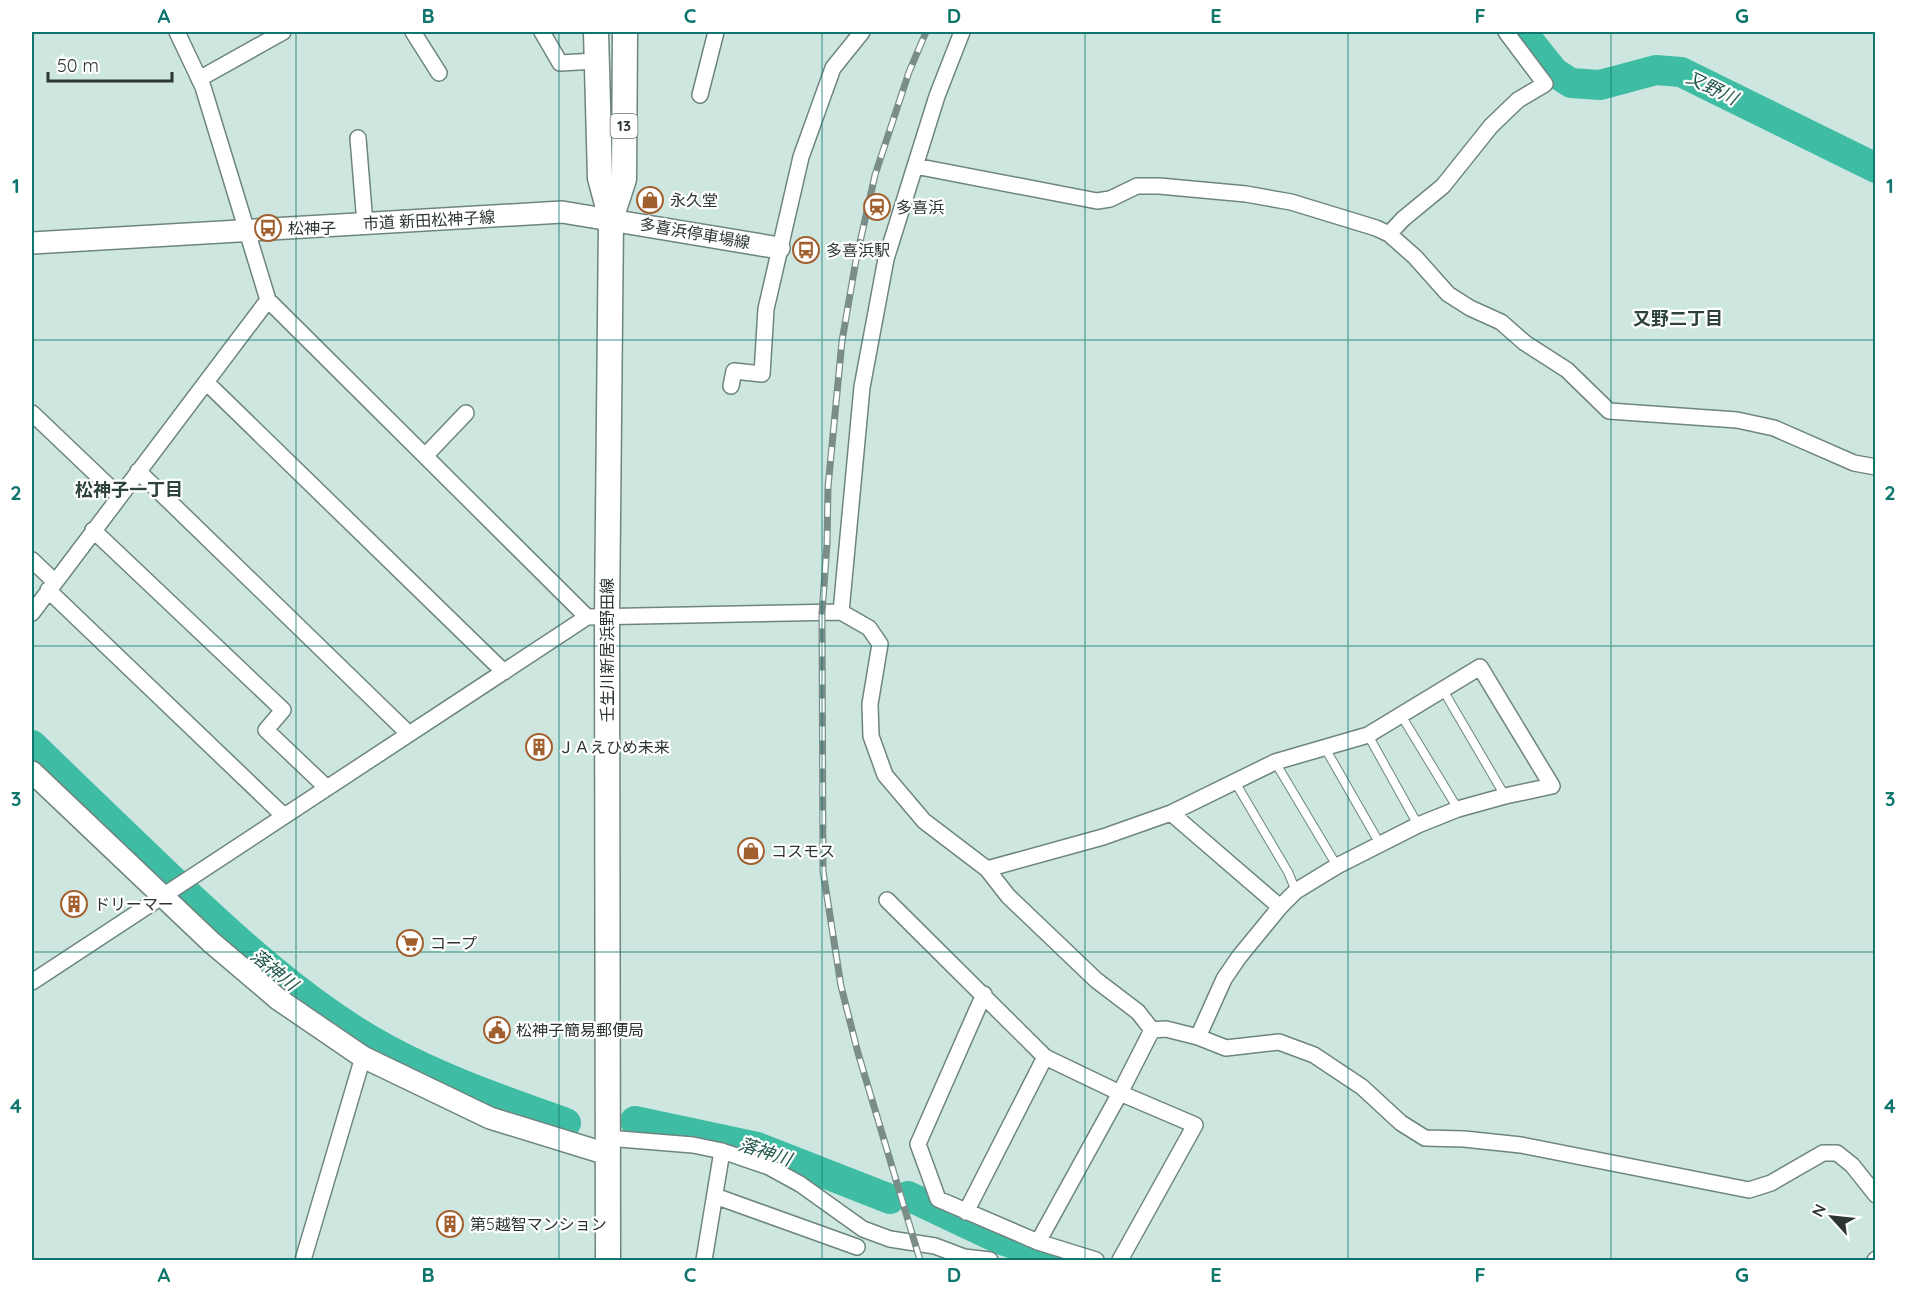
<svg xmlns="http://www.w3.org/2000/svg" width="1907" height="1292" viewBox="0 0 1907 1292" font-family="Quicksand,'Noto Sans JP',sans-serif">
  <style>
    .lines { fill: none; stroke-linecap: round; stroke-linejoin: round }
    .river { stroke: #3fbda4; stroke-width: 30 }
    .lane-casing { stroke: #6e857f; stroke-width: 10 }
    .street-casing { stroke: #6e857f; stroke-width: 18 }
    .secondary-casing { stroke: #6e857f; stroke-width: 24 }
    .primary-casing { stroke: #6e857f; stroke-width: 27 }
    .lane { stroke: #fff; stroke-width: 8 }
    .street { stroke: #fff; stroke-width: 15 }
    .secondary { stroke: #fff; stroke-width: 21 }
    .primary { stroke: #fff; stroke-width: 24 }
    .rail-casing { stroke: #7b8d89; stroke-width: 7 }
    .rail { stroke: #fff; stroke-width: 4.5; stroke-dasharray: 14; stroke-linecap: butt }
    .grid { fill: none; stroke: #0f766e; stroke-width: 1.5; stroke-opacity: 0.55 }
    .labels { text-anchor: middle; stroke-width: 4.5; stroke-linejoin: round; paint-order: stroke }
    .shield { fill: #fff; stroke: #6b7271; stroke-width: 1.5 }
    .shield-label { font-size: 15px; font-weight: bold; fill: #2c3634 }
    .poi-label { font-size: 16px; fill: #2c3634; stroke: #fff; text-anchor: start }
    .street-label { font-size: 16px; fill: #2c3634; stroke: #fff }
    .water-label { font-size: 18px; font-style: italic; fill: #24574c; stroke: #fff }
    .neighbourhood-label { font-size: 18px; font-weight: bold; fill: #2d423d; stroke: #fff }
    .neatline { fill: none; stroke: #0f766e; stroke-width: 2 }
    .grid-label { font-size: 20px; text-anchor: middle; font-weight: bold; fill: #0f766e }
  </style>
  <rect width="100%" height="100%" fill="#cde7e0"/>
  <g class="lines">
    <!-- river -->
    <path class="river" d="M1522,32L1554,72L1571,83L1600,85L1656,70L1681,72L1876,168
      M32,745C77,789 123,833 169,877C236,940 304,1004 386,1049C443,1080 505,1101 566,1123
      M635,1121L757,1147L890,1199
      M908,1196L999,1239L1061,1260"/>
    <defs>
      <path id="lane" d="M1443,690L1505,796
        M1401,715L1458,809
        M1368,735L1418,825
        M1325,748L1380,844
        M1275,762L1337,866
        M1235,782L1288,872L1296,891"/>
      <path id="street" d="M413,32L439,73
        M542,32L560,63L596,61
        M199,79L283,32
        M700,95L716,32
        M358,138L365,224
        M915,166L1097,201L1110,199L1137,186H1159L1246,194L1291,202L1376,228L1389,234L1415,257L1448,294L1470,308L1501,322L1525,343L1567,370L1609,411L1737,420L1774,428L1854,463L1876,467
        M1389,234L1403,219L1443,186L1491,126L1518,100L1545,84L1506,32
        M268,300L587,617
        M206,382L504,672
        M731,386L734,371L762,374L766,309L801,157L833,68L862,32
        M32,413L119,496
        M425,456L466,413
        M138,471L409,734
        M93,530L283,710L266,730L327,788
        M32,560L54,581
        M48,590L284,816
        M841,612L869,628L880,644L870,704L871,736L885,775L924,821L987,869L1008,896L1096,980L1138,1012L1152,1030
        M32,613L268,300L203,87L177,32
        M1171,813L1275,762L1368,735L1480,667L1552,786L1505,796L1458,809L1418,825L1337,866L1296,891L1280,907L1239,957L1224,979L1198,1037
        M987,869L1103,837L1171,813L1280,907
        M887,900L1045,1057L1120,1093L1152,1030L1166,1029L1198,1037L1226,1048L1279,1042L1314,1055L1362,1087L1401,1123L1425,1138L1464,1139L1521,1145L1749,1190L1771,1183L1823,1153H1837L1852,1165L1876,1195
        M32,982L587,617L841,612L862,387L886,259L937,96L962,32
        M984,994L918,1144L938,1199L1038,1242L1096,1260
        M607,1138L693,1145L722,1151L769,1167L800,1184L863,1229L890,1239L935,1246L964,1257L990,1260
        M715,1196L857,1247
        M966,1212L1045,1057
        M1038,1242L1120,1093L1195,1125L1120,1260
        M303,1260L363,1057
        M704,1260L722,1151
        M1875,1260L1876,1259"/>
      <path id="secondary" d="M32,243L562,212L779,248
        M32,772L211,942L278,999L363,1057L490,1118L607,1154"/>
      <path id="primary" d="M596,32L600,178L611,219L607,616L608,1260
        M611,219L624,179L625,32"/>
    </defs>
    <!-- lane casing -->
    <use href="#lane" class="lane-casing"/>
    <!-- street casing -->
    <use href="#street" class="street-casing"/>
    <!-- secondary casing -->
    <use href="#secondary" class="secondary-casing"/>
    <!-- primary casing -->
    <use href="#primary" class="primary-casing"/>
    <!-- lane -->
    <use href="#lane" class="lane"/>
    <!-- street -->
    <use href="#street" class="street"/>
    <!-- secondary -->
    <use href="#secondary" class="secondary"/>
    <!-- primary -->
    <use href="#primary" class="primary"/>
    <defs>
      <path id="rail" d="M920,1260L858,1053L841,986L823,871L822,613L827,544L828,487L842,341L856,260L875,175L909,72L926,32"/>
    </defs>
    <!-- rail casing -->
    <use href="#rail" class="rail-casing"/>
    <!-- rail -->
    <use href="#rail" class="rail"/>
  </g>
  <!-- grid -->
  <path class="grid" d="M296,32V1260M559,32V1260M822,32V1260M1085,32V1260M1348,32V1260M1611,32V1260M32,340H1876M32,646H1876M32,952H1876"/>
  <!-- icons -->
  <defs>
    <symbol id="shop-ring" viewBox="-11 -11 22 22"><circle r="9.5" fill="#fff" stroke="#a25f2e" stroke-width="1.5"/><path d="M-5-2.5h2.3a2.7 3.5 0 0 1 5.4 0H5L5.5 6h-11ZM-1.5-2.5h3a1.5 2.3 0 0 0-3 0Z" fill="#a25f2e"/></symbol>
    <symbol id="station-ring" viewBox="-11 -11 22 22"><circle r="9.5" fill="#fff" stroke="#a25f2e" stroke-width="1.5"/><path d="M-3-6H3Q5-6 5-4V2Q5 4 3 4L4.5 6H3L1.5 4h-3L-3 6H-4.5L-3 4Q-5 4-5 2V-4Q-5-6-3-6ZM-3.5-4v3h7v-3ZM-3.5 1v1.5H-2V1ZM2 1v1.5H3.5V1Z" fill="#a25f2e"/></symbol>
    <symbol id="bus-ring" viewBox="-11 -11 22 22"><circle r="9.5" fill="#fff" stroke="#a25f2e" stroke-width="1.5"/><path d="M-5-6H5V4H4V6H2V4H-2V6H-4V4H-5ZM-3.5-4V0h7V-4ZM-3.5 1.2v1.5H-2V1.2ZM2 1.2v1.5H3.5V1.2Z" fill="#a25f2e"/></symbol>
    <symbol id="building-ring" viewBox="-11 -11 22 22"><circle r="9.5" fill="#fff" stroke="#a25f2e" stroke-width="1.5"/><path d="M-4-6H4V6H1V3H-1V6H-4ZM-2.5-4.3h1.7v1.8h-1.7ZM.8-4.3h1.7v1.8H.8ZM-2.5-1h1.7V.8h-1.7ZM.8-1h1.7V.8H.8Z" fill="#a25f2e"/></symbol>
    <symbol id="supermarket-ring" viewBox="-11 -11 22 22"><circle r="9.5" fill="#fff" stroke="#a25f2e" stroke-width="1.5"/><path d="M-6-5.5h2.5l.6 2H6L4.5 2H-2.5L-4.4-4H-6ZM-1.5 3.2a1.3 1.3 0 1 0 .1 0ZM3 3.2a1.3 1.3 0 1 0 .1 0Z" fill="#a25f2e"/></symbol>
    <symbol id="civic-ring" viewBox="-11 -11 22 22"><circle r="9.5" fill="#fff" stroke="#a25f2e" stroke-width="1.5"/><path d="M-.6-6.5H3V-4.5H.6V-3L4-1V1h2V6H-6V1h2V-1L-.6-3ZM-1.2 2.5V6h2.4V2.5Z" fill="#a25f2e"/></symbol>
  </defs>
  <g fill-rule="evenodd">
    <use href="#shop-ring" x="635" y="185" width="30" height="30"/>
    <use href="#station-ring" x="862" y="192" width="30" height="30"/>
    <use href="#bus-ring" x="253" y="213" width="30" height="30"/>
    <use href="#bus-ring" x="791" y="235" width="30" height="30"/>
    <use href="#building-ring" x="524" y="732" width="30" height="30"/>
    <use href="#shop-ring" x="736" y="836" width="30" height="30"/>
    <use href="#building-ring" x="59" y="889" width="30" height="30"/>
    <use href="#supermarket-ring" x="395" y="928" width="30" height="30"/>
    <use href="#civic-ring" x="482" y="1015" width="30" height="30"/>
    <use href="#building-ring" x="435" y="1209" width="30" height="30"/>
  </g>
  <g class="labels">
    <!-- shield labels -->
    <rect class="shield" x="610.5" y="114" width="27" height="24" rx="4.5"/>
    <g class="shield-label">
      <text x="624" y="131">13</text>
    </g>
    <!-- poi labels -->
    <g class="poi-label">
      <text x="670" y="206">永久堂</text>
      <text x="896" y="213">多喜浜</text>
      <text x="288" y="234">松神子</text>
      <text x="826" y="256">多喜浜駅</text>
      <text x="558" y="753">ＪＡえひめ未来</text>
      <text x="771" y="857">コスモス</text>
      <text x="94" y="910">ドリーマー</text>
      <text x="430" y="949">コープ</text>
      <text x="516" y="1036">松神子簡易郵便局</text>
      <text x="470" y="1230">第5越智マンション</text>
    </g>
    <!-- street labels -->
    <g class="street-label">
      <text transform="translate(429 220) rotate(-3)" y="6">市道 新田松神子線</text>
      <text transform="translate(695 233) rotate(10)" y="6">多喜浜停車場線</text>
      <text transform="translate(607 650) rotate(-90)" y="6">壬生川新居浜野田線</text>
    </g>
    <!-- water labels -->
    <g class="water-label">
      <text transform="translate(1712 88) rotate(26)" y="6">又野川</text>
      <text transform="translate(274 970) rotate(39)" y="6">落神川</text>
      <text transform="translate(765 1152) rotate(18)" y="6">落神川</text>
    </g>
    <!-- neighbourhood labels -->
    <g class="neighbourhood-label">
      <text x="1678" y="325">又野二丁目</text>
      <text x="129" y="496">松神子一丁目</text>
    </g>
  </g>
  <!-- border -->
  <rect width="1907" height="1292" fill="none" stroke="#ffffff" stroke-width="66"/>
  <!-- north arrow -->
  <g transform="translate(1832 1217) rotate(297)" stroke="#ffffff" stroke-width="4.5" paint-order="stroke">
  <path d="M0-4.5L10 22L0 15L-10 22Z" fill="#2c3634"/>
  <text y="-9" font-size="16" font-weight="bold" text-anchor="middle" fill="#2c3634">N</text>
  </g>
  <!-- scale -->
  <path d="M48 72v9h124v-9" fill="none" stroke="#2c3634" stroke-width="3"/>
  <text x="57" y="72" font-size="18" fill="#2c3634" stroke="#ffffff" stroke-width="4.5" paint-order="stroke">50 m</text>
  <rect x="33" y="33" width="1841" height="1226" class="neatline"/>
  <g class="grid-label">
    <text x="164" y="23">A</text>
    <text x="428" y="23">B</text>
    <text x="690" y="23">C</text>
    <text x="954" y="23">D</text>
    <text x="1216" y="23">E</text>
    <text x="1480" y="23">F</text>
    <text x="1742" y="23">G</text>
    <text x="16" y="193">1</text>
    <text x="1890" y="193">1</text>
    <text x="16" y="500">2</text>
    <text x="1890" y="500">2</text>
    <text x="16" y="806">3</text>
    <text x="1890" y="806">3</text>
    <text x="16" y="1113">4</text>
    <text x="1890" y="1113">4</text>
    <text x="164" y="1282">A</text>
    <text x="428" y="1282">B</text>
    <text x="690" y="1282">C</text>
    <text x="954" y="1282">D</text>
    <text x="1216" y="1282">E</text>
    <text x="1480" y="1282">F</text>
    <text x="1742" y="1282">G</text>
  </g>
</svg>
